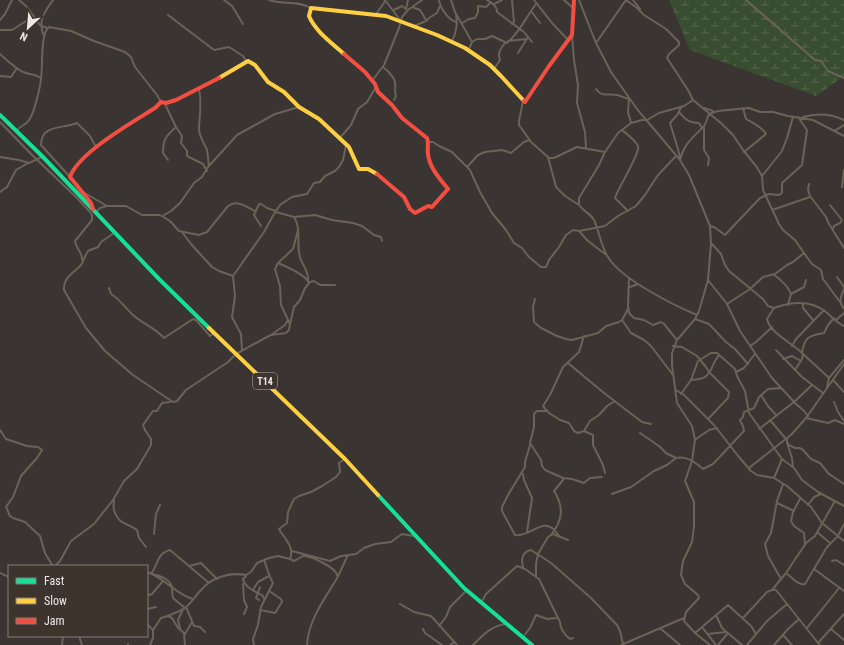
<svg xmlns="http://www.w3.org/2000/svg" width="844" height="645" viewBox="0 0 844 645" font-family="'Roboto Condensed',sans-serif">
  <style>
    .wetland { fill: url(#wetland-marsh) }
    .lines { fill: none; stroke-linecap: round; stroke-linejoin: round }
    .street { stroke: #6b6258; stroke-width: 2 }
    .fast { stroke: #16e098; stroke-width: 4 }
    .slow { stroke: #ffcf43; stroke-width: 4 }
    .jam { stroke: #f24e42; stroke-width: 4 }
    .labels { text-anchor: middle; stroke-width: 3; stroke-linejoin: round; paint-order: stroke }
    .shield { fill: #3e342e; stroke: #b8b1ad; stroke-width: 1 }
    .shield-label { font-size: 10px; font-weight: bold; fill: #ede7e3 }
  </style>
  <defs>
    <pattern id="wetland-marsh" width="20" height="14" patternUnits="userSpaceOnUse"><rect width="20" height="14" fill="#394e30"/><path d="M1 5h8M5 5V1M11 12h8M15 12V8" fill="none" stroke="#56684e"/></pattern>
  </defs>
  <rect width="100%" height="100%" fill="#3a3532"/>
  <!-- wetland -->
  <path class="wetland" d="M669,0H844V76L816,96L690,50Z"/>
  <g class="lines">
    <!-- street -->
    <path class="street" d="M19,0L27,7L40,25L47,28
      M224,0L232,6L243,24
      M269,0C283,5 297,0 311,8
      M385,0L400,20
      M439,0C440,8 449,21 457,22
      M451,0L455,12L472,42L469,49
      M487,0C492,3 497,6 497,12L524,32L532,42
      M534,0L552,23L568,40
      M564,0L573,8
      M579,0L596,43L611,72L637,109L680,160L689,175L710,226L711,243L708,280L699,311L695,319L677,340L672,353V365L677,403L692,426L695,440L692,461L685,481L694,502V526L692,542L683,561L681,575L685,584L698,595L699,598L686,612L684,621L695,633L710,645
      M626,0L637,8L644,15L666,29L679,42V45L669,54L667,58L688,90L693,100
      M633,0L640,9
      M746,0L815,60L821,61L828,71L844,78
      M494,4L502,0
      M412,7L420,10L426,20
      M406,9L408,0
      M394,10L402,6L406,9
      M531,11L540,23
      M376,14L384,3L385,0
      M168,15L214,50L229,47L243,56L246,61
      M0,20L5,14L12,0
      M462,23L469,19L475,18L478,12V6L486,7L491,2
      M512,24L514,22L512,0
      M414,26L426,21L429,18L437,13L440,6
      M0,30H12L34,16
      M572,35L574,60L578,85L577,103L585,132L586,148
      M44,36C37,22 45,11 53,0
      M452,41C456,34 458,23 456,15
      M508,41L527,39
      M472,42L477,39H485L492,36L507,43C520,32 526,17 536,4
      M596,43L626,0
      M518,53L528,37
      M0,54C8,61 15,68 23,72C30,75 33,73 41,78
      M383,67C387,70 395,78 395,83C396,88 394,92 396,96L394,100
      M494,69L500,60C497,53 501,48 505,43
      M0,76L11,77L17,68
      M372,81L384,65L399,28L402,17L408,10L422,0
      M198,88C203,95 199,120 199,129C199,136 204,143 207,150C208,155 208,160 209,166
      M596,89C602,98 609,93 617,95C621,96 625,98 629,99L628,112L631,123
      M523,101L519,121V125L531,142L549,158H554L577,147L605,152
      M164,102L176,127L182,136L181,143L187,151V156L203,164L207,171
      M704,108L713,111
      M743,108L746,119C753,123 762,127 766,134L744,152
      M679,112C685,119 689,123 699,123L702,128
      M803,117C816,113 831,114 844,120
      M0,122L31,154L77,198L89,211L92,215V220L75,241C76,249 83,253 82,260
      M704,126V150L709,158L708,165
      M17,130C20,126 26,125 29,120C34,114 40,88 41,79C43,67 40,34 49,27L71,31L94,41L125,52L131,57L135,67L157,95L161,102
      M622,130C627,134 635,140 638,146C641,152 618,188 615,198L628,211
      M834,131L844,125
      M339,139L351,125L358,109L367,102L376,87
      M428,142H433L439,146L452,152L470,170L480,192L492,213L506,230L514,243L522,248L529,257L541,267H546L549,260L559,247L566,235L573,230L579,231L588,241L605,254
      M0,157L19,160L29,163L42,157
      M548,157L556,187L565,196L579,205
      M680,158L678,149L670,123L678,114L681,107
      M168,160L163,153C163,139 166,136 176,127
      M680,160C684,143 693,138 704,126C707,122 707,118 709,114L718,111L749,108L760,112H773L788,116L813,120L844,136
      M467,167L478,155L485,152L502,150L511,153L524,142L529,140
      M762,176L782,151L787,138L793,117
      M70,177L41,145C41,124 63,129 77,123L90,136L96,147
      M809,184L808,190L810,196L826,217L829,224L844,248
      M842,187L844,170
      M0,192L7,187L16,170L28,163
      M83,192L107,206H126L142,215H160L170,221L179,231L199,235L207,232L228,206C237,199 247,207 255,211
      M830,205L842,220L840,223L834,226L833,229
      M772,210L810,197
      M96,212L100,208L107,206
      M276,212L294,217L315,215L332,220L353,223L362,226L374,235L381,237L382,241
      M164,215L171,211L180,203L194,183L202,177L208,167L237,135L275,114L299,107
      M294,217C302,230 296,243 300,257C302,265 309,271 308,280
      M261,226L254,215L259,204H261L267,208L276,211
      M710,226L714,227L725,235L760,198L769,194L779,195L782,193V183L802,165L807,130L798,117
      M579,231L605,226L618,216L636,206L645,195L658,175L676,156
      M182,232L191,244L212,267L219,271L233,276
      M114,233L101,242L98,247L88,251C85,255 84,261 81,265C74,273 63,277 64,290L86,328L105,351L133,375L173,402L177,401L186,390L228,362L236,354L265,338L271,335L286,333L289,330L290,324L281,305L280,286L275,269L278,263L293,249L298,230
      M712,244L721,254L725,265L729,271L763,299L768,306L774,308
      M278,263C285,266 307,276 309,283
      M773,274C780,279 788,286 791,294
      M837,277L844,287
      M629,278L628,306L629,313L634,318L644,320L653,325L661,322L664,324L677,340
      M708,280L727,304L740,331L772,378L796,404L804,411L808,416
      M630,287L638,284
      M109,288L111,294C120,299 126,309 133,315C143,324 155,328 164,338L193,319L196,320L210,336L214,333
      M844,289C841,297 838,301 844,309
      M535,299L533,307L534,322L541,328L557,336L566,339L572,340L598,333L606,326L619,322L622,320L628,309
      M803,303V308L813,320
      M727,304L750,289L763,277L775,274L787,265L793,262L804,253L812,264L821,270L823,279L840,302
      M788,305L791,294L804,287L806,280
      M697,315C673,305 624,280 610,260C601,249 600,233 594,220C591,214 583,211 579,205V198L599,165L605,152L618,133L631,123L642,120H647L659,113L684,106L693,100L722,124L733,135L743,150L756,166L762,176L763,190L779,224L783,230L795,240L804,253
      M695,319L709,324L726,342L735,349L748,364
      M622,320L631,333L644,340L651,346L673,375
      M836,320L844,313
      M290,324L294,307L300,300L305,288L310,282L314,281L320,285H335
      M271,335L285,325L288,320
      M584,336L579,352L563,367L550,395L543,406L549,413L560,420L569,423L574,431L578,433L584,431L593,435V445L603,465L605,473
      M673,346L682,347L697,356L706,367L709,372L729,392L728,398L708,419
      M750,346L756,342L772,327
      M792,346L796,339L824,310
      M242,350L241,334L232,317L235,296L233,276L264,232L274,214L280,205L292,197L307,194L314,183L320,182L325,176L335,171L339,167L343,160L346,145
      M776,350L802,377L823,393
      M802,353C804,337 810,335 824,333L828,325L834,318
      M783,359L792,356L801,361
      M568,363L604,393L642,422L651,424
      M795,370L802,359L803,354
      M736,372L744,368L755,354
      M829,378C820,369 810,361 801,352C792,343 770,333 767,319L774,308C791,302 811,300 826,312C832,317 837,323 844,326
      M691,380C714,379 708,369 719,355
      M833,380L844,392
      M827,387L829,378L844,360
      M676,390L684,395L714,425L739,457L751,471L757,475L774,478L787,486L811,507L822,523L844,541
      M681,394L691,380L698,361L711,353H717L735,369L737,376L745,391L749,413L782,459L794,468L802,480L818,492L844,506
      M761,395L768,406L776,415
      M834,402L838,412L844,421
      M546,411H537L534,414V427L530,443L541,460L542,466L545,470L563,478L572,479L584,483L590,478L602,477
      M806,418L828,423L835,420L844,424
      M770,420L786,439
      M759,429L794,402L812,385
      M0,430L6,439L27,446L38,447L42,450L37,458L21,476L13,497L6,507L10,516L13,518L25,522L40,536L45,553L52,565
      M584,431L590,421L599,415L607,406L615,401
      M640,433L659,446L666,453L676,458
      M787,438V442L789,445L795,448H799L802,449L811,459L820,463L829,474L844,484
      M696,439L709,430L717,428
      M787,443L792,458L793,467
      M530,445L525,462V467L508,495L502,507V511L515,535C532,538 544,512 559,536
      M749,468L792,434L806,418L844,364
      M523,474L524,480L532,498L527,532
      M774,478L782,459
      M612,494L631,487L654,471L667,465L676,458C687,456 695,462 703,469L713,464L744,431L743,426L740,420L743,417L744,412L754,408L759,397L768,389L781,388
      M800,499L793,512L791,521L794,526L804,533L805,545
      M114,500C114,503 113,506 114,510C118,524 127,523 137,530L139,538L146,547
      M777,503L794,511
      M808,505L814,497L821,494
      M817,532L830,543
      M154,534L156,514L160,505
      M551,535C563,520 564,507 554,491L563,480V478
      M292,551L330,561L341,556L356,554L364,548L375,544L391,542L402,534L414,536
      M290,559L294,561C297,560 300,557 303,556C310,555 336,568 337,575
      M832,561L836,560L844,565
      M55,566L60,561L71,541L94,524L113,500L124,481L137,469L151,445V439L145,430L143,425L153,411H157L162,403L170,402
      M189,566L201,563L217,579
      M523,567C521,559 522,552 531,550L551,563L591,598L617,625L620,631L623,644
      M814,569L844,591
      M147,572C164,577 176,595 193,599
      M0,573L9,577
      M786,573C792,577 798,586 805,584L827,547L838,536L844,524
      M151,574C158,565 157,553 170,550L209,583
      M152,574C159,575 170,579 172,587C172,591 172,594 173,598L185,608
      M246,576L243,579C245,588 255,591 263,596L264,599
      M536,576V564L538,554L548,537L553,534L568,540
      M781,579L768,556L765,544L771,533L777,501L783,484
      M243,584L244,600L247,607L244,614
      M253,590L258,582L269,576
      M772,590L786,573L806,543L815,536L835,501
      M149,595L152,594L163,581
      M259,600L256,598L260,587
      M481,603L486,594L517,566L525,569L539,579L560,622C560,629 565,635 570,639L573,638
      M400,604L414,612L431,616L457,645
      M186,607L194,626L200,627L205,632
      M147,609L156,607
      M260,610L275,613L282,602L281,599L269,591
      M716,615L722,628L742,645
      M168,616L172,618L178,628L184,633L185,645
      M743,618L767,592L772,590H776L818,643
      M147,624L153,630
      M439,626L446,617L450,607L466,591
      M702,627L716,645
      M807,628L839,588
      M180,629L178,620L183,609
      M423,629L425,633L442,645
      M661,629L680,645
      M831,629L844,640
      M695,633L728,605L751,626L756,634
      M185,634L192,622
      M708,634L726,632
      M783,635L792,645
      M79,636L82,645
      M523,637L530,628L536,615L547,619L557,618
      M128,644V645
      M62,645L63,636
      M150,645L153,638V630L161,618C166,617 183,610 186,607C192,602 196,595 201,590C212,577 230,572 246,575L251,572L257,563L269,558L278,556L290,559C295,547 284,538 279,529L287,523L288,512L294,499L299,496L311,492L322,486L336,477L340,472L339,463L345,459
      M254,645L253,639L258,625L261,607L273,583C269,577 267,567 264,560
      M307,645C308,622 324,599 336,580C340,573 344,563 348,555
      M450,645L454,642
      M473,645C483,635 492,625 507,624
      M621,645L684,618
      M718,645L728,633
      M747,645L767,621L787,604
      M774,645L788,629L799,619
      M820,645L818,643L844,614"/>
    <!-- fast -->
    <path class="fast" d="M0,115L43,157L159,279L209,328
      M378,495L464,588L532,645"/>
    <!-- slow -->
    <path class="slow" d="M344,54C332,43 315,31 309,16L311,8L386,16L437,35L465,48L490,65L501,76L524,101
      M219,78L248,61L255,65L268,82L284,92L299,107L319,119L349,147L359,169H368L377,174
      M209,328L345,459L378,495"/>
    <!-- jam -->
    <path class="jam" d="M344,54L365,72L375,84L378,92L392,105L402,118L427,138C429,143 427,148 428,154C429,167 440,179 448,189L432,207L428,206L415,213L410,209L404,197L377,174
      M524,101L525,102L549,66L572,35L574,0
      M93,209L91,203L70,177C78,153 133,122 155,108L161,102L166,103L176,100L219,78"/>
  </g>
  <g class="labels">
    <!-- shield labels -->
    <rect class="shield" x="253" y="373" width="24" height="16" rx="3"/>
    <g class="shield-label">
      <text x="265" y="385">T14</text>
    </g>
  </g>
  <!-- legend -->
  <rect x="8" y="565" width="140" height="72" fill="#3e342e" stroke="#847c76"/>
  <rect x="16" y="578" width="20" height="6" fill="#16e098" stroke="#847c76"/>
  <text x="44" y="585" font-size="12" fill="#ede7e3">Fast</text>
  <rect x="16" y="598" width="20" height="6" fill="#ffcf43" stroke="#847c76"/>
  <text x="44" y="605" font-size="12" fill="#ede7e3">Slow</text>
  <rect x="16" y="618" width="20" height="6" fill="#f24e42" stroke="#847c76"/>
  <text x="44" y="625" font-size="12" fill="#ede7e3">Jam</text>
  <!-- north arrow -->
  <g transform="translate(28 28) rotate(206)" stroke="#3e342e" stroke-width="3" paint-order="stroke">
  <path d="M0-3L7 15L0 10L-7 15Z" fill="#ede7e3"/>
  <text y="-6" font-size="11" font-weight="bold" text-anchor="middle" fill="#ede7e3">N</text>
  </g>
</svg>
